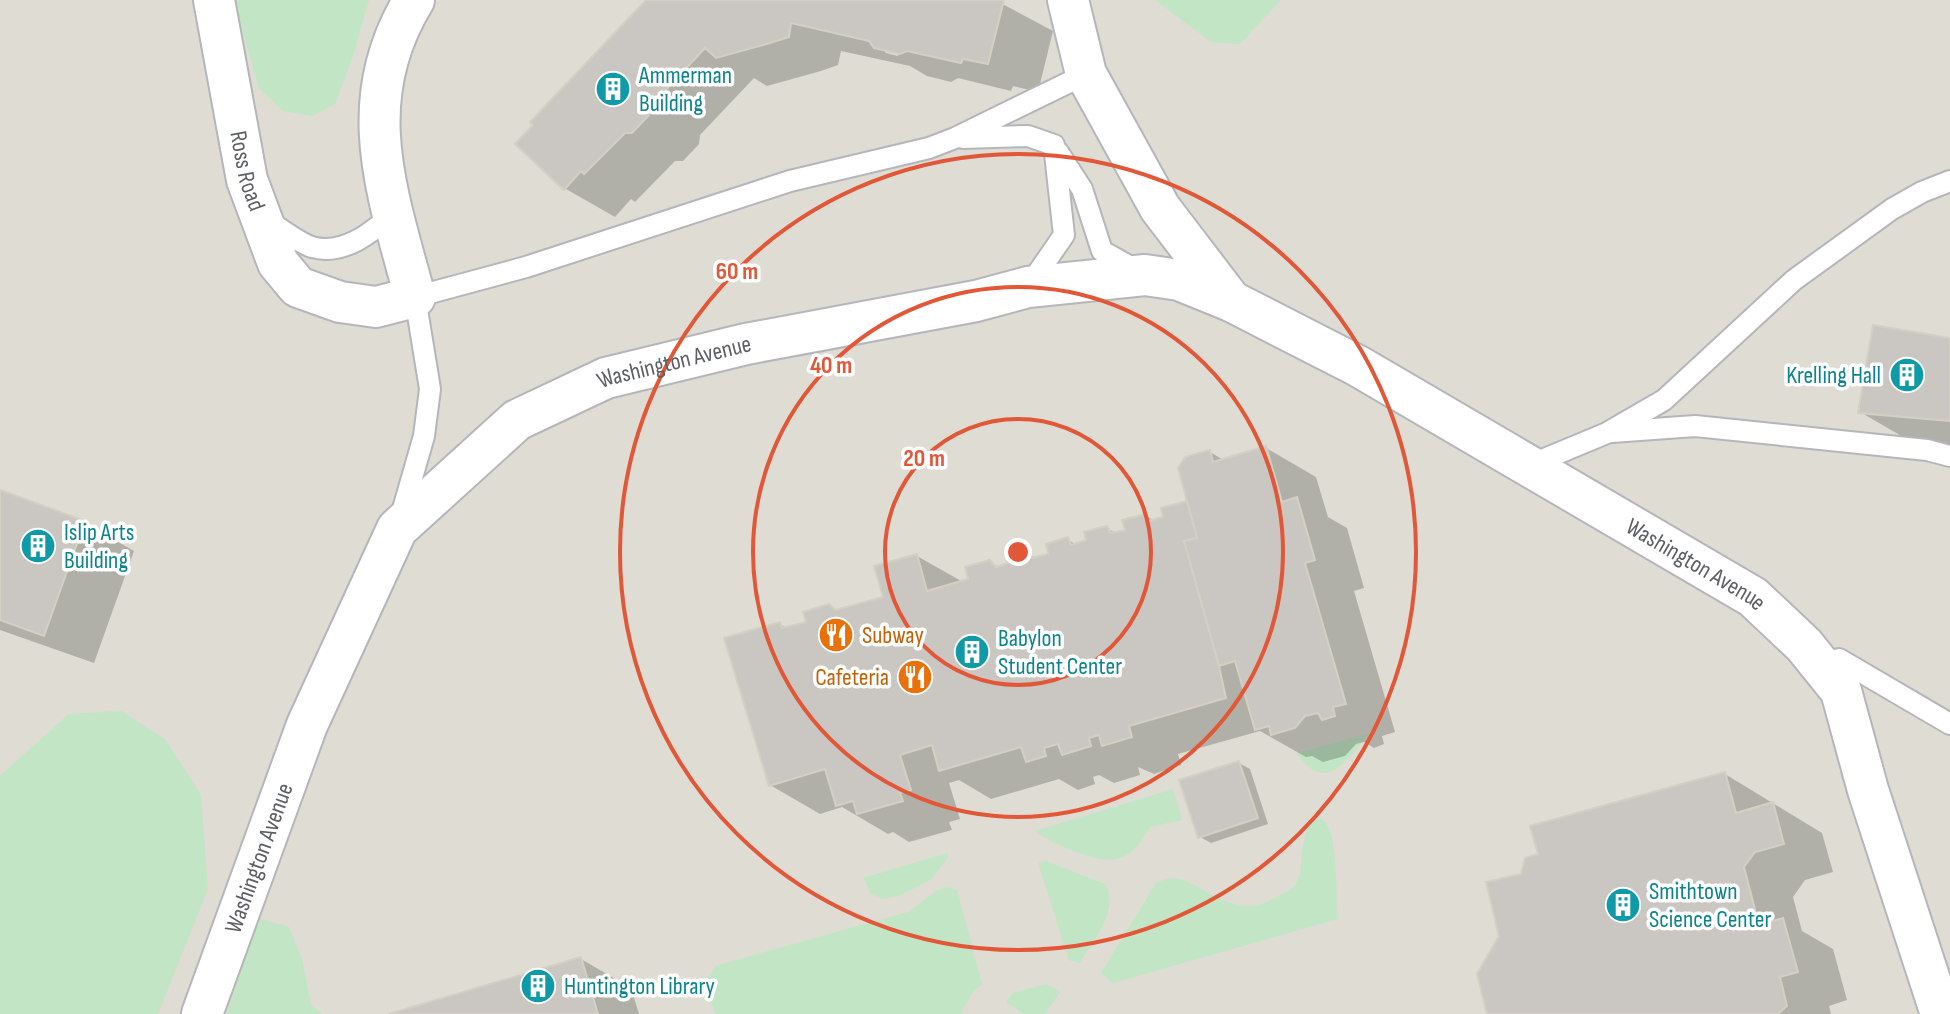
<svg xmlns="http://www.w3.org/2000/svg" width="1950" height="1014" viewBox="0 0 1950 1014" font-family="'Sofia Sans Condensed',sans-serif">
  <style>
    .education { fill: #dedcd3 }
    .green { fill: #c2e5c6 }
    .shadow { fill: #0003; fill-rule: evenodd }
    .building { fill: #cac7c2; stroke: #d3d0c3; stroke-width: 2 }
    .lines { fill: none; stroke-linecap: round; stroke-linejoin: round }
    .lane-casing { stroke: #b5b6bb; stroke-width: 24 }
    .street-casing { stroke: #b5b6bb; stroke-width: 44 }
    .lane { stroke: #fff; stroke-width: 20 }
    .street { stroke: #fff; stroke-width: 40 }
    .ring { fill: none; stroke: #e15737; stroke-width: 4 }
    .labels { text-anchor: middle; stroke-width: 7; stroke-linejoin: round; paint-order: stroke }
    .culture-label { font-size: 24px; fill: #0d838f; stroke: #fff; text-anchor: start }
    .street-label { font-size: 24px; fill: #5c5f64; stroke: #fff }
    .food-label { font-size: 24px; fill: #c56008; stroke: #fff; text-anchor: start }
    .centre { fill: #e15737; stroke: #fff; stroke-width: 4 }
    .ring-label { font-size: 24px; text-anchor: middle; font-weight: bold; fill: #e15737; stroke: #fff; stroke-width: 7; stroke-linejoin: round; paint-order: stroke }
  </style>
  <rect width="100%" height="100%" fill="#eeede5"/>
  <!-- education -->
  <path class="education" d="M0,0H1950V1014H0Z"/>
  <!-- green -->
  <path class="green" d="M234,0H369L352,59L335,104L312,116L283,111L259,88Z
    M1155,0H1281L1240,44L1211,42Z
    M121,711L166,740L201,795L208,889L158,1014H0V776L69,714Z
    M1368,734C1349,759 1324,796 1297,753Z
    M1173,789L1182,820L1150,827C1131,860 1117,866 1082,854C1062,847 1052,843 1035,831Z
    M1322,819C1341,835 1334,894 1338,919L1113,983L1101,973L1156,883C1161,881 1168,878 1174,878C1196,880 1220,907 1250,906C1260,906 1270,901 1279,896C1283,893 1292,889 1295,885C1307,869 1295,845 1313,820Z
    M947,853L948,857L932,879L901,895L883,899L871,894L863,878Z
    M1046,861L1105,884C1121,908 1092,942 1080,963L1069,960L1038,863Z
    M949,887L957,890L982,984L972,993L961,1014H715L706,982L715,966L908,912L938,890Z
    M257,918L289,927L302,959L311,1005L322,1014H227Z
    M1046,984L1060,992L1045,1014H1024L1006,1002L1013,993Z"/>
  <!-- shadow -->
  <path class="shadow" d="M648,0H995L1053,31L1038,92L1013,86L1011,91L958,78L951,82L927,76L910,66L841,51L838,65L821,71L767,86L754,78L700,135L699,144L683,161H675L635,202L631,199L615,217L566,189L518,144ZM881,47L899,52L898,56L886,53Z
    M1950,340V444L1910,441L1860,412Z
    M1266,448L1316,477L1328,517L1347,528L1364,588L1354,591L1395,732L1382,736L1384,744L1374,748L1364,742L1356,744L1345,756L1323,762L1312,756L1306,757L1260,731L1178,754L1181,765L1154,774L1138,767L1140,775L1114,783L1099,775L1093,777L1095,784L1078,790L1059,779L991,799L959,780L949,783L960,819L949,822L952,830L909,842L893,832L888,834L842,807L820,814L770,785L780,624L788,629L886,599L917,556L963,582L971,580L990,562L1000,568L1011,565L1024,552L1037,559L1051,555L1068,540L1077,545L1089,542L1107,528L1117,534L1127,531L1146,516L1155,521L1165,518L1190,503L1210,452L1225,461Z
    M0,492L84,522L134,551L94,663L0,630Z
    M1239,763L1250,769L1268,824L1211,843L1200,837Z
    M1725,774L1822,833L1833,872L1805,880L1793,897L1802,931L1833,949L1847,1000L1829,1006L1831,1014H1489L1501,937L1523,876Z
    M581,959L631,988L639,1014H397Z"/>
  <!-- building -->
  <path class="building" d="M646,0H1004L988,64L963,59L961,63L907,51L900,54L874,48L869,41L791,23L789,37L770,43L716,58L705,48L650,107L649,115L632,133H625L584,174L581,171L564,190L515,144L533,125L530,122Z
    M1873,325L1950,338V421L1858,413Z
    M1266,446L1282,502L1297,497L1315,560L1305,563L1346,704L1333,707L1335,716L1322,720L1318,713L1305,716L1295,728L1271,735L1269,726L1255,730L1235,661L1219,666L1184,541L1197,538L1178,468L1185,457L1210,450L1213,462Z
    M0,490L85,521L44,636L0,620Z
    M1187,501L1197,538L1184,541L1219,666L1226,698L1129,726L1132,737L1102,746L1099,735L1089,738L1091,746L1062,755L1058,744L1044,748L1046,756L1026,762L1021,747L939,771L932,745L900,755L911,790L900,793L903,801L857,814L853,801L836,806L825,769L769,786L724,638L780,622L782,628L806,622L803,612L829,604L836,610L883,597L874,566L917,554L927,591L968,579L965,567L990,560L996,567L1008,563L1006,555L1024,549L1032,558L1048,554L1046,544L1068,537L1071,545L1086,540L1084,532L1107,526L1111,533L1125,530L1122,520L1146,514L1148,521L1163,517L1161,508Z
    M1239,761L1258,818L1198,838L1179,780Z
    M1725,772L1736,813L1773,802L1784,844L1755,852L1744,867L1759,925L1783,918L1798,972L1780,977L1787,1006L1778,1014H1487L1477,974L1499,936L1486,882L1521,874L1525,858L1538,854L1530,826Z
    M581,957L598,1014H389Z"/>
  <g class="lines">
    <defs>
      <path id="lane" d="M963,138L1028,136L1054,145L1064,235L1028,287
        M1058,152L1082,189L1102,251L1136,270
        M267,220C280,228 297,242 312,247C343,256 371,233 393,214
        M1612,432L1695,426L1927,450L1950,456
        M1530,465L1607,433L1664,400L1794,280L1892,209L1922,192L1950,181
        M401,516L424,436L430,389L415,297L526,267L790,181L929,148L955,138L1086,74
        M1821,665L1839,659L1950,724"/>
      <g id="street">
        <path id="s1" d="M214,0L247,180L278,263L298,287L340,302L376,307L415,297C387,192 352,101 414,0"/>
        <path d="M1068,0L1086,74L1160,208L1231,301"/>
        <path id="s2" d="M202,1014L307,725L397,529L517,420L606,378L746,344L976,301L1028,287L1145,275L1179,280L1231,301L1358,366L1753,597L1804,645L1841,691L1868,790L1941,1014"/>
      </g>
    </defs>
    <!-- lane casing -->
    <use href="#lane" class="lane-casing"/>
    <!-- street casing -->
    <use href="#street" class="street-casing"/>
    <!-- lane -->
    <use href="#lane" class="lane"/>
    <!-- street -->
    <use href="#street" class="street"/>
  </g>
  <!-- distance rings -->
  <g class="ring">
    <circle cx="1018" cy="552" r="133"/>
    <circle cx="1018" cy="552" r="265"/>
    <circle cx="1018" cy="552" r="398"/>
  </g>
  <!-- icons -->
  <defs>
    <symbol id="building-disc" viewBox="-11 -11 22 22"><circle r="9.5" fill="#0f9aa8" stroke="#fff"/><path d="M-4-6H4V6H1V3H-1V6H-4ZM-2.5-4.3h1.7v1.8h-1.7ZM.8-4.3h1.7v1.8H.8ZM-2.5-1h1.7V.8h-1.7ZM.8-1h1.7V.8H.8Z" fill="#fff"/></symbol>
    <symbol id="restaurant-disc" viewBox="-11 -11 22 22"><circle r="9.5" fill="#e8710a" stroke="#fff"/><path d="M-5-6h1v4h1v-4h1v4h1v-4h1v5L-1.5 .5V6h-2V.5L-5-1ZM5-6V6H3V1.5H1.5Q1.5-4 5-6Z" fill="#fff"/></symbol>
  </defs>
  <g fill-rule="evenodd">
    <use href="#building-disc" x="593" y="69" width="40" height="40"/>
    <use href="#building-disc" x="1887" y="355" width="40" height="40"/>
    <use href="#building-disc" x="18" y="526" width="40" height="40"/>
    <use href="#restaurant-disc" x="816" y="615" width="40" height="40"/>
    <use href="#building-disc" x="952" y="632" width="40" height="40"/>
    <use href="#restaurant-disc" x="895" y="657" width="40" height="40"/>
    <use href="#building-disc" x="1603" y="885" width="40" height="40"/>
    <use href="#building-disc" x="518" y="966" width="40" height="40"/>
  </g>
  <g class="labels">
    <!-- culture labels -->
    <g class="culture-label">
      <text x="639" y="83">Ammerman<tspan x="639" dy="28">Building</tspan></text>
      <text x="1881" y="383" text-anchor="end">Krelling Hall</text>
      <text x="64" y="540">Islip Arts<tspan x="64" dy="28">Building</tspan></text>
      <text x="998" y="646">Babylon<tspan x="998" dy="28">Student Center</tspan></text>
      <text x="1649" y="899">Smithtown<tspan x="1649" dy="28">Science Center</tspan></text>
      <text x="564" y="994">Huntington Library</text>
    </g>
    <!-- street labels -->
    <g class="street-label">
      <text dy="8" stroke="none"><textPath href="#s1" startOffset="174">Ross Road</textPath></text>
      <text dy="8" stroke="none"><textPath href="#s2" startOffset="854">Washington Avenue</textPath></text>
      <text dy="8" stroke="none"><textPath href="#s2" startOffset="1958">Washington Avenue</textPath></text>
      <text dy="8" stroke="none"><textPath href="#s2" startOffset="166">Washington Avenue</textPath></text>
    </g>
    <!-- food labels -->
    <g class="food-label">
      <text x="862" y="643">Subway</text>
      <text x="889" y="685" text-anchor="end">Cafeteria</text>
    </g>
  </g>
  <circle cx="1018" cy="552" r="12" class="centre"/>
  <g class="ring-label">
    <text x="737" y="279">60 m</text>
    <text x="831" y="373">40 m</text>
    <text x="924" y="466">20 m</text>
  </g>
</svg>
